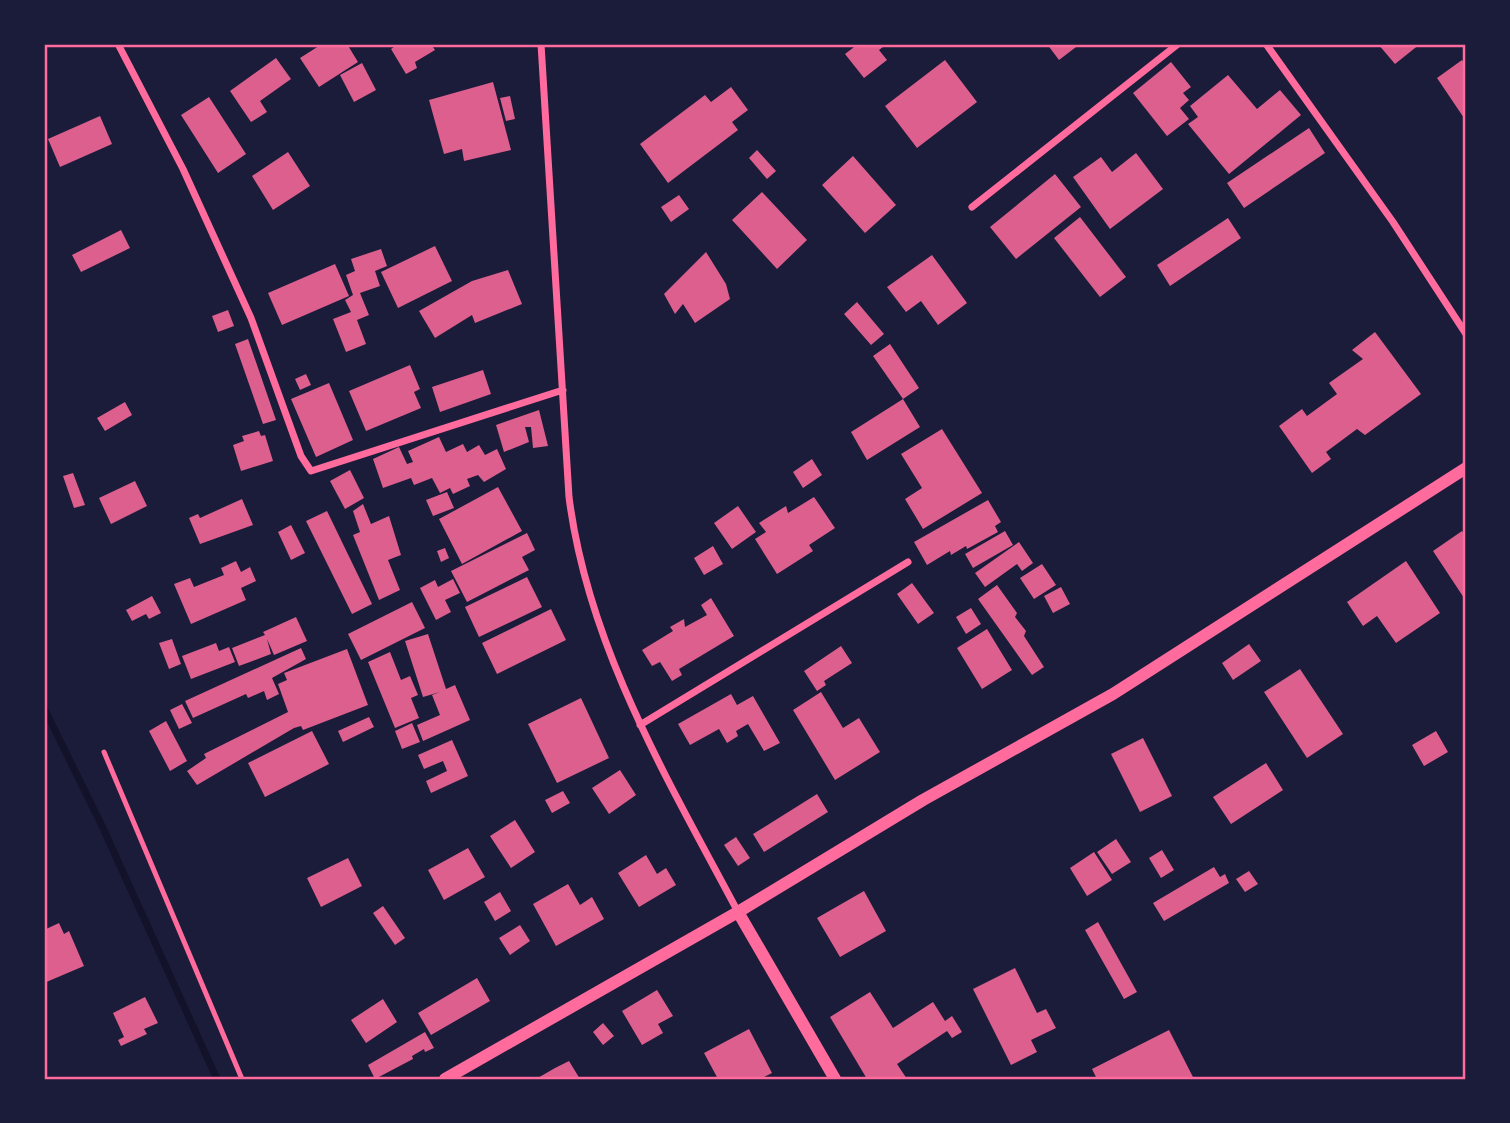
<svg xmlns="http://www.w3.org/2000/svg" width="1510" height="1123" viewBox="0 0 1510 1123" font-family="Raleway,sans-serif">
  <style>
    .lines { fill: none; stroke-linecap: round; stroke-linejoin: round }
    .stream { stroke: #12122b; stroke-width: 7 }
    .building { fill: #dd5f8e }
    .service { stroke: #ff6b9d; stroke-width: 5 }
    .minor { stroke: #ff6b9d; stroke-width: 7 }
    .tertiary { stroke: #ff6b9d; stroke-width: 12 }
    .neatline { fill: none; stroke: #ff6b9d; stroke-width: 2.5 }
  </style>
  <rect width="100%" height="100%" fill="#1b1b3a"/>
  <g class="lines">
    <!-- stream -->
    <path class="stream" d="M44,708L102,826L217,1079"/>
  </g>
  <!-- building -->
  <path class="building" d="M322,44H347L358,62L319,87L300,58Z
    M398,44H431L435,50L415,62L417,68L406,74L391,49Z
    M858,44H887L879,50L887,60L864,78L845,54Z
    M1047,44H1080L1059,60Z
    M1378,44H1420L1395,64Z
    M276,58L291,79L260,101L267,112L251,122L230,91Z
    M945,60L977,102L917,148L885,106Z
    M1462,60L1466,66V121L1437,78Z
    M1171,62L1191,87L1183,93L1189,100L1180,108L1189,119L1167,136L1133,93Z
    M362,63L376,90L354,102L340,75Z
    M1228,75L1257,109L1280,90L1301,115L1229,174L1188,124L1198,117L1190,106Z
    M493,82L511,150L464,161L462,149L444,154L429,100Z
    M731,87L748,110L732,122L738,130L668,183L640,144L705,95L711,102Z
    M510,96L515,119L506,121L500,98Z
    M209,97L246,154L218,173L181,115Z
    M100,116L112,144L60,167L48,139Z
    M1309,128L1325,153L1244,208L1227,183Z
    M757,150L776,171L767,179L749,158Z
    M288,152L310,186L273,210L252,176Z
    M1136,153L1163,189L1110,229L1073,177L1101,157L1112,172Z
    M853,156L896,205L865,233L822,185Z
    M1055,174L1081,207L1016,259L990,227Z
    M762,192L807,240L777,269L732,220Z
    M679,195L689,209L671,222L661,207Z
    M1080,217L1126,277L1100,297L1054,238Z
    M1228,218L1241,238L1170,286L1157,265Z
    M121,230L130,248L81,272L72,255Z
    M435,246L452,281L398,308L381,272Z
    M381,249L387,266L375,271L380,286L360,293L369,315L357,320L366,344L346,352L333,319L351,312L345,300L353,295L346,275L355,271L351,259Z
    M706,252L726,284L730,299L695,323L683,304L675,314L664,294Z
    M932,255L967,303L938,325L921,301L906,312L887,287Z
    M335,264L349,296L282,325L268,293Z
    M508,270L522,304L475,323L472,315L435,338L419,311L472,281Z
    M857,302L884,334L871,345L844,314Z
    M228,310L234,326L218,332L212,316Z
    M1375,332L1421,394L1365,435L1357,429L1326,452L1331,459L1312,473L1279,426L1302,409L1307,416L1337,394L1329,383L1363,359L1352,350Z
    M248,339L276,420L263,424L235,344Z
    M890,344L919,388L903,399L873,356Z
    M410,365L420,389L414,392L421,408L366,431L349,391Z
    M483,370L491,394L440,412L432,387Z
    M306,374L311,385L300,390L295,379Z
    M329,383L353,440L316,457L291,399Z
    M903,399L920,427L867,460L851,432Z
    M125,402L132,415L105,431L97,418Z
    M539,410L548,446L533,448L531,427H525L529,442L504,452L496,425Z
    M942,429L982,493L923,529L905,499L922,488L901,454Z
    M259,431L261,436L265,435L273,461L241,471L233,445L244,441L242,436Z
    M439,437L446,452L463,444L467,452L479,445L485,455L497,449L506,469L484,482L478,475L467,479L470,486L453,494L450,488L440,493L432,478L414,485L411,478L383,488L373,459L399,447L407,464L413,462L408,451Z
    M812,459L822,475L803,488L793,472Z
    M350,470L364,498L345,509L330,481Z
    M73,473L85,505L74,508L63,476Z
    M135,481L147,506L111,524L99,498Z
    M498,487L522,531L462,564L439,519Z
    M447,492L454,508L433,516L426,500Z
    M814,497L835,528L809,545L813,551L777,574L755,539L766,532L759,523L786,506L788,513Z
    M242,499L253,525L200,544L189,518L198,514L200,518Z
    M988,500L1001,522L995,526L998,532L967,549L966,546L951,555L950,551L927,565L914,542Z
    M363,504L371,524L389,516L401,555L388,560L400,590L379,600L353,535L360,532L353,511Z
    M738,506L756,532L732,549L714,523Z
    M327,511L372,604L352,614L306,521Z
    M291,525L305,553L291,560L278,532Z
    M1005,531L1013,545L973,568L965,554Z
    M1462,531L1466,537V601L1433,551Z
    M527,533L535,550L522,557L529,570L467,602L451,571Z
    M1019,542L1033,563L1022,571L1017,564L985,587L975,573Z
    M713,546L723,564L704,575L694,558Z
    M445,548L449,558L441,562L437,551Z
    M236,561L241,572L250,567L256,581L241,588L246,600L191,624L174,584L190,578L194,587L224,575L221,568Z
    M1406,561L1440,613L1396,643L1377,616L1363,626L1347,602Z
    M1042,564L1056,585L1034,599L1020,578Z
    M527,577L542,607L479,637L465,607Z
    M453,579L460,593L445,600L451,612L436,620L420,588L435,580L438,587Z
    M912,583L934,613L918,624L897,594Z
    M997,585L1017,613L1015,617L1026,631L1024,636L1044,667L1032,675L978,599Z
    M1061,587L1070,604L1053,613L1044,596Z
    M152,596L161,613L149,619L146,614L132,621L126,610Z
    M711,598L734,636L679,669L682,675L672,681L660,662L652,666L642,650L673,631L670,627L684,619L685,627L707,615L701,605Z
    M412,602L425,628L361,660L348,634Z
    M971,608L981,624L966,634L956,617Z
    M551,609L566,640L497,674L482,643Z
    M296,617L307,641L274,655L267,639L271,654L239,666L232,648L265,635L263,632Z
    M987,629L1012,670L982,689L957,648Z
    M428,634L446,689L455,685L470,720L423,741L417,725L440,715L432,695L440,692L423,697L405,641Z
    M172,639L181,664L169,669L159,643Z
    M216,643L219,651L229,647L235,662L191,679L182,656Z
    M1249,644L1261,661L1233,680L1222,663Z
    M841,646L852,663L824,681L826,685L817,691L804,671Z
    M301,648L306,659L272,678L279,694L267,700L264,691L248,698L246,694L193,718L185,701Z
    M347,649L368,705L303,730L301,726L294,728L197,785L187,771L206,758L204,754L288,712L278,684L287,680L284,673Z
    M390,652L401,680L410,676L418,695L411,698L419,718L395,728L368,662Z
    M1300,669L1343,734L1307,758L1264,692Z
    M821,692L843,728L859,718L880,752L835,780L793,710Z
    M731,694L737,705L753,696L780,743L764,751L748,724L736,731L738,736L727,743L719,729L690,745L678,724Z
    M581,698L609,758L557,783L528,724Z
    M182,704L192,723L179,729L170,710Z
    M369,717L374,727L343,742L338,731Z
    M166,721L187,761L170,771L149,731Z
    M412,723L420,742L402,749L395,731Z
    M312,731L329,764L265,797L248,763Z
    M1436,731L1448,752L1424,766L1412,745Z
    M1143,738L1172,796L1140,812L1111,754Z
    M452,740L468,776L431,793L426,781L447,771L443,761L424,769L418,755Z
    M1266,763L1283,790L1231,824L1213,797Z
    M620,770L636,795L609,814L592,788Z
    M563,791L570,803L552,813L545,800Z
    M817,794L828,812L764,852L753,834Z
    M515,820L535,852L511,868L490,836Z
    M736,837L750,858L738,866L724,845Z
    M1116,839L1131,862L1112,874L1097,852Z
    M468,848L485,877L444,900L428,870Z
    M1162,850L1174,870L1161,878L1149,858Z
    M1094,852L1112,880L1087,896L1070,868Z
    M646,855L657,874L666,868L676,885L639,907L618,873Z
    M348,858L362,886L321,907L307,878Z
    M1214,867L1220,877L1225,874L1229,883L1164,921L1153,903Z
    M1249,871L1258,884L1245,892L1236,879Z
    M568,884L580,905L592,897L604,919L556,946L533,904Z
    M864,891L886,931L840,957L817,918Z
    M500,892L511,911L495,921L484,902Z
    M383,906L405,938L395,945L373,913Z
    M1098,922L1137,992L1124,999L1085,930Z
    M59,923L64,934L69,931L84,966L44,983V930Z
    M520,925L530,941L510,955L499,938Z
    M1015,968L1037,1013L1046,1009L1056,1028L1031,1040L1037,1052L1011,1065L973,989Z
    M477,978L490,1001L431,1035L418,1013Z
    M657,990L673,1016L658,1024L663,1033L642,1045L622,1011Z
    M870,992L893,1028L933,1002L945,1021L952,1016L962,1032L952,1038L947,1031L897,1064L907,1079H867L830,1017Z
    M145,997L158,1023L144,1029L147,1034L121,1046L118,1040L124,1037L113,1013Z
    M383,999L397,1022L366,1043L351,1020Z
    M603,1023L614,1036L603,1045L593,1032Z
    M749,1029L772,1073L760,1079H718L704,1053Z
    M1169,1030L1194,1079H1097L1092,1069Z
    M425,1032L434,1048L425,1052L424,1049L412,1056L413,1059L375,1079L368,1065Z
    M569,1061L580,1079H536L555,1068Z"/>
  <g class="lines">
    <!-- service -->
    <path class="service" d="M104,752L242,1079"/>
    <!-- minor -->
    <path class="minor" d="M118,44L183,169L251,318L301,456L311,471L563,390
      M541,44L569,497C588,647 668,780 738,912
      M1266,44L1393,222L1466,334
      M972,207L1178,44
      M640,725L908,562"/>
    <!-- tertiary -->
    <path class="tertiary" d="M738,912L835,1079
      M445,1079L738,912L923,800L1113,694L1466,468"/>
  </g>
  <!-- border -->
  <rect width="1510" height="1123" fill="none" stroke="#1b1b3a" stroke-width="91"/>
  <rect x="46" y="46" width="1418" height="1032" class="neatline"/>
</svg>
